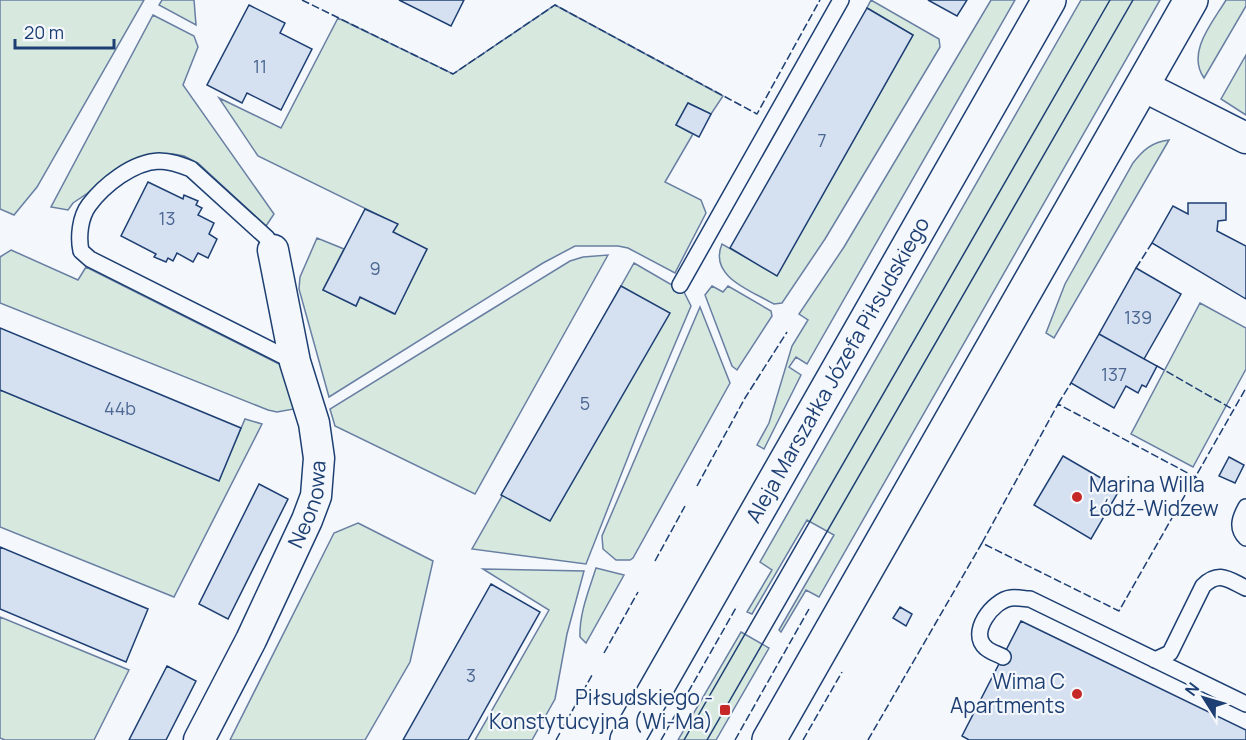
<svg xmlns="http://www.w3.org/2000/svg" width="1246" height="740" viewBox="0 0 1246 740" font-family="Manrope,sans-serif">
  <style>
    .green { fill: #d7e8df; stroke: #687fa3; stroke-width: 1.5 }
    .building { fill: #d5e0f0; stroke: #1d3f73; stroke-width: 1.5 }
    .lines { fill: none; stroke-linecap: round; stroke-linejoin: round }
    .service-casing { stroke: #1d3f73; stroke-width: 18 }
    .minor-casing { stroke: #1d3f73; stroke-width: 33 }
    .secondary-casing { stroke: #1d3f73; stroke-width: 36 }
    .service { stroke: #f4f7fb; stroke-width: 15 }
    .minor { stroke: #f4f7fb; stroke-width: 30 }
    .secondary { stroke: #f4f7fb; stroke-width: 33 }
    .tram { stroke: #1d3f73; stroke-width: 1.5 }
    .fence { stroke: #1d3f73; stroke-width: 1.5; stroke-dasharray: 8 3; stroke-linecap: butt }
    .poi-dot { fill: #c62828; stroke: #f4f7fb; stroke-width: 2 }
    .labels { text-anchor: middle; stroke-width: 4.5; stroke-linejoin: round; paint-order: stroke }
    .number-label { font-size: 18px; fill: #4b6792 }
    .street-label { font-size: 21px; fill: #1d3f73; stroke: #f4f7fb }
    .poi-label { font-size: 21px; fill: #1d3f73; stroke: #f4f7fb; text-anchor: end }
  </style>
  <rect width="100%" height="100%" fill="#f4f7fb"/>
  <!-- green -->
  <path class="green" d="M0,0H144L37,187L14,215L0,209Z
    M162,0H194L196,25L159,5Z
    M871,0L939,39L940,47L825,239L782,303L774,304C752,291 708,277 722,244L777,275L913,35L867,8Z
    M991,0H1015L807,364L796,357L789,367L801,375L764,449L757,445L769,423L792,346L808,320L799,314L844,247Z
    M1081,0H1160L819,597L806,590L781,632L779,630L834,535L807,520L752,614L747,612L772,570L760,562Z
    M1226,0H1246V6L1204,78C1186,52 1213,22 1226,0Z
    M555,5L723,96L711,114L688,103L676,125L693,134L665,182L701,200L706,213L675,273L628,248L618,246H575L543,263L329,397L299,289L300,277L317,238L344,249L323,290L356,306L360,297L394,314L427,249L393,232L397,224L258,156L219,98L281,128L338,18L453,74Z
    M153,15L194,36L198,47L183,85L274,214L266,226L198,163L184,156L173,154L143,156L73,203L68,210L51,207Z
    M1246,55V115L1221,99Z
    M1169,140L1054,338L1046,333L1065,284L1133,163C1143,150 1152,142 1169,140Z
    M11,250L78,280L86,267L283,366L294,409L277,412L268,410L0,303V257Z
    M608,255L475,494L335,426L330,409L570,261L583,257Z
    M634,263L684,292L691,306L639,429L586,564L472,549Z
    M712,286L723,292L728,286L771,311L772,316L737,370L732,366L705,295Z
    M1200,303L1246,328V369L1193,467L1131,434Z
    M700,307L730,383L633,558L630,560H616L603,549L602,536Z
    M0,390L219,480L245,419L262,424L174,597L0,527Z
    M358,523L433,561L410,662L365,740H230L334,533Z
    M596,568L624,575L586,643L580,637C579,614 589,590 596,568Z
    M483,569L584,571L567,634L555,699L532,740H475L549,610Z
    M0,617L129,670L94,740H5L0,738Z
    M741,632L769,648L716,740H678Z"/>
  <!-- building -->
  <path class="building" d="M399,0H464L451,26Z
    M928,0H967L957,16Z
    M249,5L285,23L280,33L312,49L281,110L247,93L242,103L207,85Z
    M867,8L913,35L777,276L730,248Z
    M688,103L711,114L699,137L676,125Z
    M148,182L183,199L184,195L198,201L196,205L202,208L198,215L214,223L209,234L217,239L208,258L198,253L193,262L177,253L173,261L168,258L166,262L154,257L156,254L121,236Z
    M1188,203H1226V220L1218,221L1217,231L1246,246V299L1152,243L1173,206L1188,214Z
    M365,209L398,224L393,232L427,249L395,314L360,297L356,306L323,290Z
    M1136,268L1181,294L1144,359L1099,334Z
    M621,286L670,313L550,521L501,495Z
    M0,328L241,428L219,481L0,390Z
    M1099,334L1157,366L1146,387L1142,385L1138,393L1126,386L1114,408L1071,383Z
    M1063,456L1120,489L1091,539L1034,505Z
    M1229,457L1244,465L1235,483L1219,476Z
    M259,484L288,499L228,619L199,604Z
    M0,547L148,609L126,662L0,609Z
    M491,584L540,612L468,740H403Z
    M900,607L912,614L906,626L893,618Z
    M1021,621L1246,730V740H969L962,736Z
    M167,666L196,681L166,740H129Z"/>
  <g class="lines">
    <defs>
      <path id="service" d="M273,250L267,238L191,169C181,165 171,161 159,161C133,162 104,185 89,205C80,217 78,237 81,251L90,259L295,362
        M680,285L841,0
        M1246,507C1240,518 1236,528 1246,538
        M1003,657C998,654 990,652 986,648C968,633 993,600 1011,598C1017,597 1024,599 1030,599L1246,704
        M1155,660L1170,653L1203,586C1219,570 1229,580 1246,588"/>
      <g id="minor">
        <path d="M1143,86L1246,138"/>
        <path id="s1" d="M199,740L251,640L307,520L316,496L319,458L314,423L295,362L273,250"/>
      </g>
      <g id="secondary">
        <path id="s2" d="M627,740L1049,0"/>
        <path d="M769,740L1191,0"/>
      </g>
    </defs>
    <!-- service casing -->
    <use href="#service" class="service-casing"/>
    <!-- minor casing -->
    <use href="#minor" class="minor-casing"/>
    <!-- secondary casing -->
    <use href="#secondary" class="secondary-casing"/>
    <!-- service -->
    <use href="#service" class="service"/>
    <!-- minor -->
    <use href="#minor" class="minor"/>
    <!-- secondary -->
    <use href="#secondary" class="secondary"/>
    <!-- tram -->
    <path class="tram" d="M684,740L1110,0
      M707,740L1133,0"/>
    <!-- fence -->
    <path class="fence" d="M302,0L453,74L555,5L757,114L820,0
      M1136,268L1152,243
      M1157,366L1234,410
      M1058,404L1071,383
      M697,486L745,398L787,332
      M982,543L1058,404L1197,478
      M655,561L685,506
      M604,653L638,592
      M556,740L592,675
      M661,740L737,606
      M735,740L809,609
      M803,740L842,672
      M868,740L982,543L1119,611L1246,388"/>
  </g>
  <!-- markers -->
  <g class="poi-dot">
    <circle cx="1077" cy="497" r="6"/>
    <circle cx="1077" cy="694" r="6"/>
    <rect x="719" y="704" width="12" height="12" rx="3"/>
  </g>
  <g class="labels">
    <!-- number labels -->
    <g class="number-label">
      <text x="260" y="73">11</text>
      <text x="822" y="147">7</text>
      <text x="167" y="225">13</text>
      <text x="375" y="275">9</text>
      <text x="1138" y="324">139</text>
      <text x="1114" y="381">137</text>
      <text x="585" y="410">5</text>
      <text x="120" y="415">44b</text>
      <text x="471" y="682">3</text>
    </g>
    <!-- street labels -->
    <g class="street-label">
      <text dy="7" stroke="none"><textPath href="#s2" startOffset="426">Aleja Marszałka Józefa Piłsudskiego</textPath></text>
      <text dy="7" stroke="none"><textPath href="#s1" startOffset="261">Neonowa</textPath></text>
    </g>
    <!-- poi labels -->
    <g class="poi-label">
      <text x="1089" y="492" text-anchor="start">Marina Willa<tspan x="1089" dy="24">Łódź-Widzew</tspan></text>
      <text x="1065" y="689">Wima C<tspan x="1065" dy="24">Apartments</tspan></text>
      <text x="713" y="705">Piłsudskiego -<tspan x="713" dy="24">Konstytucyjna (Wi-Ma)</tspan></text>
    </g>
  </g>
  <!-- north arrow -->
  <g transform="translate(1204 698) rotate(307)" stroke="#f4f7fb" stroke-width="4.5" paint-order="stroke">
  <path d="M0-4.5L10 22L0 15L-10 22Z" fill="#1d3f73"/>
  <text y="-9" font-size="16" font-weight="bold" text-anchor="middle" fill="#1d3f73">N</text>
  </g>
  <!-- scale -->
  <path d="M15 39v9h99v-9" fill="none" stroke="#1d3f73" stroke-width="3"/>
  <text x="24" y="39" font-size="18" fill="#1d3f73" stroke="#f4f7fb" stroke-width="4.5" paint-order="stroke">20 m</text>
</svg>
